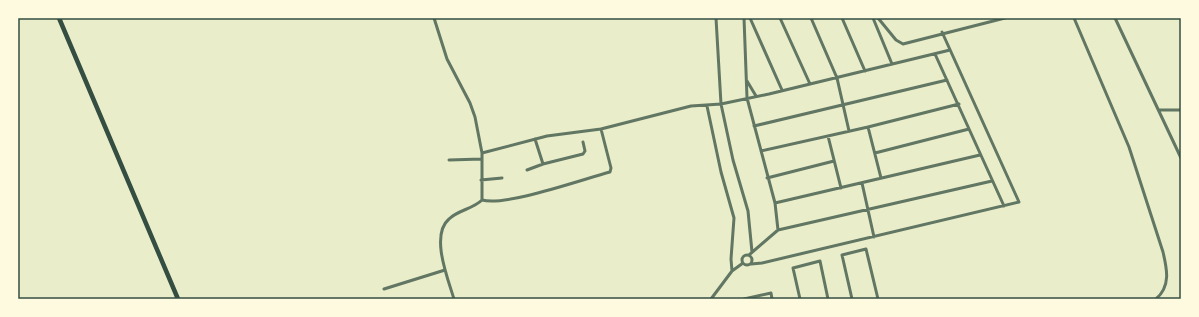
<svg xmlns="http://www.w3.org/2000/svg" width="1199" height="317" viewBox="0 0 1199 317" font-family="Mulish,sans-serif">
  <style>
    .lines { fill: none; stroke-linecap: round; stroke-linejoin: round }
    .minor { stroke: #617663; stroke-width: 3 }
    .primary { stroke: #344e41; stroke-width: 4.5 }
    .neatline { fill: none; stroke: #344e41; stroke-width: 1.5 }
  </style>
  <rect width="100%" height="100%" fill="#e9edc9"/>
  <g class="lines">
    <!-- minor -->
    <path class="minor" d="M434,18L447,59L470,103L475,117L482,153V200C473,209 458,210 449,219C430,235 448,279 454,299
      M716,18L721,104L733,160L748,211L752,252
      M744,18L747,98L775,203L778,230
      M750,18L782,90
      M780,18L810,84
      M811,18L837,78L849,131
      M842,18L865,71
      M873,18L892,64
      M878,18L896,40L903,44L1005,18
      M1074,18L1129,147L1163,252C1167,269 1171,286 1156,299
      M1115,18L1181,158
      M935,54L1004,206
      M747,81L756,96
      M707,106L721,172L734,218L731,259L732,271
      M1159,110H1181
      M754,126L947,80
      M868,127L881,178
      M828,136L841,188
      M535,139L543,164
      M761,151L868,127L959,104
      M482,153L547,136L601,129L691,106L721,104L769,94L950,50
      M875,153L969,129
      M449,160L482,159
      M527,170L543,164L583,154L585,151L583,142
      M767,178L834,161
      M481,180L502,178
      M862,183L874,237
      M482,200C505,207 583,179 610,172L611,168L601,129
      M775,203L980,155
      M742 260a5 5 0 1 1 10 0a5 5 0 1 1-10 0Z
      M749,255L778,230L992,181
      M751,264L762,263L1019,202L942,32
      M384,289L445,270
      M711,299L732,271L743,263
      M744,299L771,293L772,299
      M800,299L793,268L820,261L828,299
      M852,299L842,255L866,249L878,299"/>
    <!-- primary -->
    <path class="primary" d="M59,18L178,299"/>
  </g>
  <!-- border -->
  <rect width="1199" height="317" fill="none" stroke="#fefae0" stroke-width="38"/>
  <rect x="19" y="19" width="1161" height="279" class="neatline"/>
</svg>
